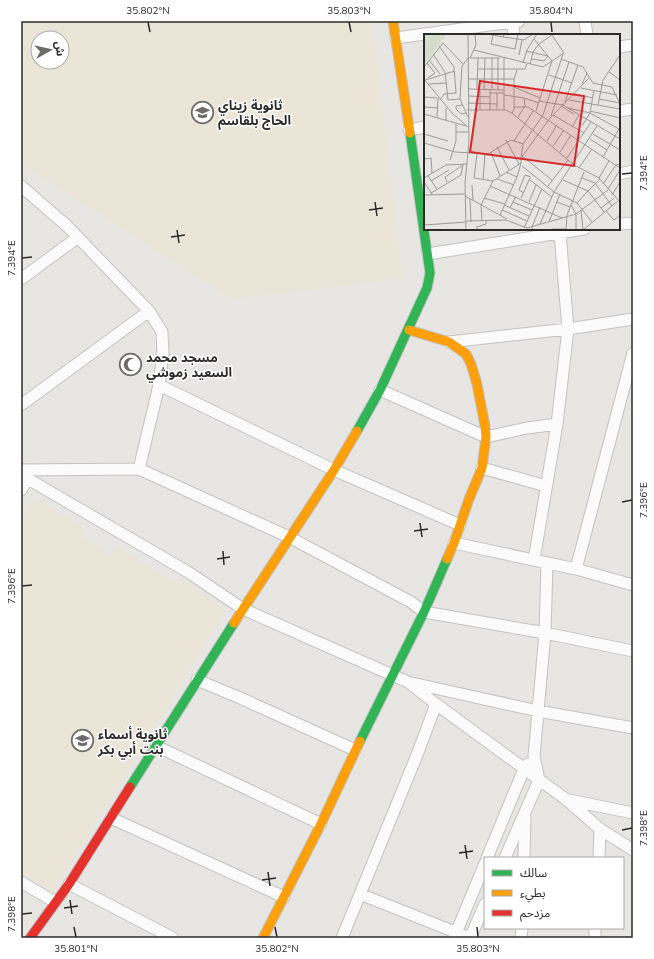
<svg xmlns="http://www.w3.org/2000/svg" width="654" height="959" viewBox="0 0 654 959" font-family="'Nunito Sans','Noto Sans Arabic',sans-serif">
  <style>
    .education { fill: #ebe5d7; fill-rule: evenodd }
    .lines { fill: none; stroke-linecap: round; stroke-linejoin: round }
    .street-casing { stroke: #c2c2c2; stroke-width: 13 }
    .fast-casing { stroke: #c2c2c2; stroke-width: 11 }
    .slow-casing { stroke: #c2c2c2; stroke-width: 11 }
    .jam-casing { stroke: #c2c2c2; stroke-width: 11 }
    .street { stroke: #fcfbfb; stroke-width: 11 }
    .fast { stroke: #30b455; stroke-width: 9 }
    .slow { stroke: #ff9f0a; stroke-width: 9 }
    .jam { stroke: #e5322d; stroke-width: 9 }
    .ticks { fill: none; stroke: #2b2b2b; stroke-width: 1.5 }
    .labels { text-anchor: middle; stroke-width: 3; stroke-linejoin: round; paint-order: stroke }
    .poi-label { font-size: 13px; font-weight: bold; fill: #2b2b2b; stroke: #fff; text-anchor: start }
    .inset-road { fill: none; stroke: #9c9b99; stroke-width: 1 }
    .view { fill: #d62828; fill-opacity: 0.15; stroke: #d62828; stroke-width: 2 }
    .inset-edge { fill: none; stroke: #2b2b2b; stroke-width: 2 }
    .neatline { fill: none; stroke: #2b2b2b; stroke-width: 1.5 }
    .ticks-label { font-size: 10px; text-anchor: middle; fill: #2b2b2b }
  </style>
  <rect width="100%" height="100%" fill="#e8e6e2"/>
  <!-- education -->
  <path class="education" d="M21,21H372L402,278L232,299L21,163ZM38,38H62V62H38Z
    M35,499L82,526V537L110,555L117,546L170,581H183L225,610L53,892L21,873V521Z"/>
  <g class="lines">
    <defs>
      <path id="street" d="M512,21L514,35
        M585,21L587,35
        M396,38L519,21
        M619,47L633,45
        M619,111L633,109
        M409,130L425,127
        M619,174L633,171
        M21,186L67,226L149,311L162,332L163,353L159,385L139,469L21,470
        M619,224L633,223
        M428,254L584,229
        M21,279L77,238
        M449,342L568,329L633,319
        M159,385L334,470L460,525
        M380,390L486,437L527,428L557,424L568,329L560,233
        M21,405L149,311
        M482,468L546,486
        M139,469L289,537L411,602L424,612L545,633L633,651
        M21,475L188,572L243,609L408,682L436,704L567,800L600,829L633,850
        M21,490L28,479
        M454,543L576,569L633,585
        M534,560L557,424
        M576,569L633,353
        M197,680L238,697L355,750
        M412,683L538,711L633,728
        M156,746L321,824
        M569,800L633,813
        M111,818L284,897
        M487,858L524,769L528,764
        M505,858L539,780L534,756L545,633L547,563
        M524,858L525,817
        M599,858L600,829
        M21,882L55,902
        M69,884L173,938
        M360,894L470,938
        M342,938L417,755L436,704
        M454,938L485,863
        M470,938L485,904
        M521,938L522,928
        M595,938V928"/>
      <path id="fast" d="M357,431L380,390L427,288L430,273L410,133
        M360,741L424,612L447,559
        M130,787L234,623"/>
      <path id="slow" d="M393,21L410,133
        M409,330L449,342L466,354L471,364L477,384L485,426L486,437L482,468L469,499L454,543L447,559
        M234,623L334,470L357,431
        M263,938L321,824L360,741"/>
      <path id="jam" d="M30,938L69,884L130,787"/>
    </defs>
    <!-- street casing -->
    <use href="#street" class="street-casing"/>
    <!-- fast casing -->
    <use href="#fast" class="fast-casing"/>
    <!-- slow casing -->
    <use href="#slow" class="slow-casing"/>
    <!-- jam casing -->
    <use href="#jam" class="jam-casing"/>
    <!-- street -->
    <use href="#street" class="street"/>
    <!-- fast -->
    <use href="#fast" class="fast"/>
    <!-- slow -->
    <use href="#slow" class="slow"/>
    <!-- jam -->
    <use href="#jam" class="jam"/>
  </g>
  <!-- ticks -->
  <path class="ticks" d="M148,22L150,32M349,22L351,32M551,22L552,32M622,174L632,173M375,202L377,216M369,210L383,208M177,230L179,243M171,237L185,235M22,258L32,257M622,502L632,500M420,523L422,537M414,531L428,529M223,551L224,565M217,559L230,557M22,586L32,585M622,830L632,828M465,845L467,859M459,853L473,851M268,872L270,886M262,880L276,878M70,900L72,914M64,908L78,906M22,914L32,913M74,927L76,937M275,927L277,937M477,927L478,937"/>
  <!-- icons -->
  <defs>
    <symbol id="school-ring" viewBox="-11 -11 22 22"><circle r="9.5" fill="#fff" stroke="#6d6c6b" stroke-width="1.5"/><path d="M0-5L7-2L0 1L-7-2ZM-4 1L0 2.5L4 1V4Q0 6-4 4Z" fill="#6d6c6b"/></symbol>
    <symbol id="mosque-ring" viewBox="-11 -11 22 22"><circle r="9.5" fill="#fff" stroke="#6d6c6b" stroke-width="1.5"/><path d="M3.5-4.9A6 6 0 1 0 3.5 4.9A5 5 0 1 1 3.5-4.9Z" fill="#6d6c6b"/></symbol>
  </defs>
  <g fill-rule="evenodd">
    <use href="#school-ring" x="190" y="100" width="25" height="25"/>
    <use href="#mosque-ring" x="118" y="352" width="25" height="25"/>
    <use href="#school-ring" x="70" y="728" width="25" height="25"/>
  </g>
  <g class="labels">
    <!-- poi labels -->
    <g class="poi-label">
      <text x="218" y="110">ثانوية زيناي<tspan x="218" dy="15">الحاج بلقاسم</tspan></text>
      <text x="146" y="362">مسجد محمد<tspan x="146" dy="15">السعيد زموشي</tspan></text>
      <text x="98" y="739">ثانوية أسماء<tspan x="98" dy="15">بنت أبي بكر</tspan></text>
    </g>
  </g>
  <!-- overview -->
  <g transform="translate(424 34)">
    <rect width="196" height="196" fill="#e8e6e2"/>
    <path d="M0,0H23L0,31Z" fill="#d4ddca"/>
    <path class="inset-road" d="M64,0L79,3L80,0M69,1L67,10L91,15L94,0M79,3L100,6L109,0M110,5L128,27L112,77M15,12L30,33L32,59M50,16L119,33L140,19L128,1M102,17L124,22L120,27L108,25M9,20L21,38L24,66L36,65M95,21L98,6M46,24L52,11L51,0M68,24V55M80,24V76M137,25L159,33L169,49L188,53L196,70M5,26L16,40M3,29L11,39L4,44M99,29L103,16L113,0M106,30L109,18L114,11L129,0M0,33L19,9L39,30M54,35H101L103,30M185,38L196,46M125,41L148,49M0,45L28,79L45,94M45,45H90L93,36M1,46L31,37M5,50L22,49M158,50L163,39M90,53L116,64M157,54L193,61M45,55L80,56M53,55L54,24M56,55V76M60,55L61,24M66,55V76M74,56V24M66,59H80M150,60L169,64M80,61L100,64L101,72L94,83M45,62L66,63M0,63L13,64M100,64L115,69M175,65L196,69M16,66L20,60L32,59M145,66L196,75M115,67L139,71L196,105M141,68L154,31M44,69L73,70M38,71L32,72V75L37,80L42,79M174,71L179,46L196,21M137,72L150,80M0,73L14,74M90,74V45M144,74L166,79L170,56M73,75V59M43,76H82L88,79L91,73H104L196,134M166,77L196,84M88,79L150,131L175,144L196,168M0,80L42,92M129,81L160,99M127,82L145,28M13,83L14,64M44,83L36,65L38,32L44,24H76M22,87V74M158,92L166,79L195,95M148,93L155,81M32,98H45M0,100L24,107M169,100L196,116M166,105L183,116M82,106L95,130M90,107L109,77M123,107L133,91M0,109L31,118L64,120L87,106L99,110L97,124M99,110L119,81L139,20M129,112L140,96M73,113L85,136M67,118L76,142M136,118L147,101M53,120L50,144L69,147M98,122L128,146M179,123L196,93M143,124L167,88M0,125L7,124L8,139M26,126L32,107V90M97,129V124L126,84L165,44M98,132L130,158L153,169L168,188M155,134L168,115M82,138L93,143M4,142L13,155M0,144L22,131L43,130M158,144L171,149L188,172M175,144L185,127M73,145L90,151M59,146L61,120M106,146L128,163M139,146L164,157L180,178M7,147L25,136M0,148L8,160M23,148L21,143L39,131M179,150L192,131L196,130M48,151L49,166M66,152L138,184M124,152L144,126M184,155L196,136M164,157L176,145M7,159L37,141L39,130M100,159L95,156L101,141L107,143M0,161L41,160M188,161L196,148M41,162L83,185M60,164L81,170M97,164L106,144M46,165L47,188M89,168L108,176M105,168L112,151M133,168L146,173M153,169L164,157M57,170L58,187M57,171L69,147L97,129L93,143L76,181M80,171L105,182M147,171L152,180V196M86,174L92,162M177,174L190,164M78,176L103,187M157,176L159,196M182,177L190,186L196,181M43,187L82,186L103,194L152,180L184,156M125,188L136,160M116,190L130,158L173,92M0,191L43,188M100,194L118,155M128,195H142M42,196L41,149L45,107L44,0M53,196V193L62,190V187M109,196L108,193L116,173M142,196L143,181L160,138M159,196L194,167"/>
    <path class="view" d="M56,47L160,62L150,132L46,118Z"/>
    <rect width="196" height="196" class="inset-edge"/>
  </g>
  <!-- border -->
  <rect width="654" height="959" fill="none" stroke="#ffffff" stroke-width="44"/>
  <!-- legend -->
  <rect x="484" y="857" width="140" height="72" fill="#ffffff" stroke="#aaaaaa"/>
  <rect x="492" y="870" width="20" height="6" fill="#30b455" stroke="#aaaaaa"/>
  <text x="520" y="877" font-size="12" fill="#2b2b2b">سالك</text>
  <rect x="492" y="890" width="20" height="6" fill="#ff9f0a" stroke="#aaaaaa"/>
  <text x="520" y="897" font-size="12" fill="#2b2b2b">بطيء</text>
  <rect x="492" y="910" width="20" height="6" fill="#e5322d" stroke="#aaaaaa"/>
  <text x="520" y="917" font-size="12" fill="#2b2b2b">مزدحم</text>
  <!-- north arrow -->
  <g transform="translate(50 50) rotate(82)"><circle r="19" fill="#ffffff" stroke="#aaaaaa"/>
  <path d="M0-3L7 15L0 10L-7 15Z" fill="#6d6c6b"/>
  <text y="-6" font-size="11" font-weight="bold" text-anchor="middle" fill="#2b2b2b">ش</text>
  </g>
  <rect x="22" y="22" width="610" height="915" class="neatline"/>
  <g class="ticks-label">
    <text x="148" y="14">35.802°N</text>
    <text x="349" y="14">35.803°N</text>
    <text x="551" y="14">35.804°N</text>
    <text transform="translate(643 173) rotate(-90)" y="4">7.394°E</text>
    <text transform="translate(11 258) rotate(-90)" y="4">7.394°E</text>
    <text transform="translate(643 500) rotate(-90)" y="4">7.396°E</text>
    <text transform="translate(11 586) rotate(-90)" y="4">7.396°E</text>
    <text transform="translate(643 828) rotate(-90)" y="4">7.398°E</text>
    <text transform="translate(11 914) rotate(-90)" y="4">7.398°E</text>
    <text x="76" y="952">35.801°N</text>
    <text x="277" y="952">35.802°N</text>
    <text x="478" y="952">35.803°N</text>
  </g>
</svg>
